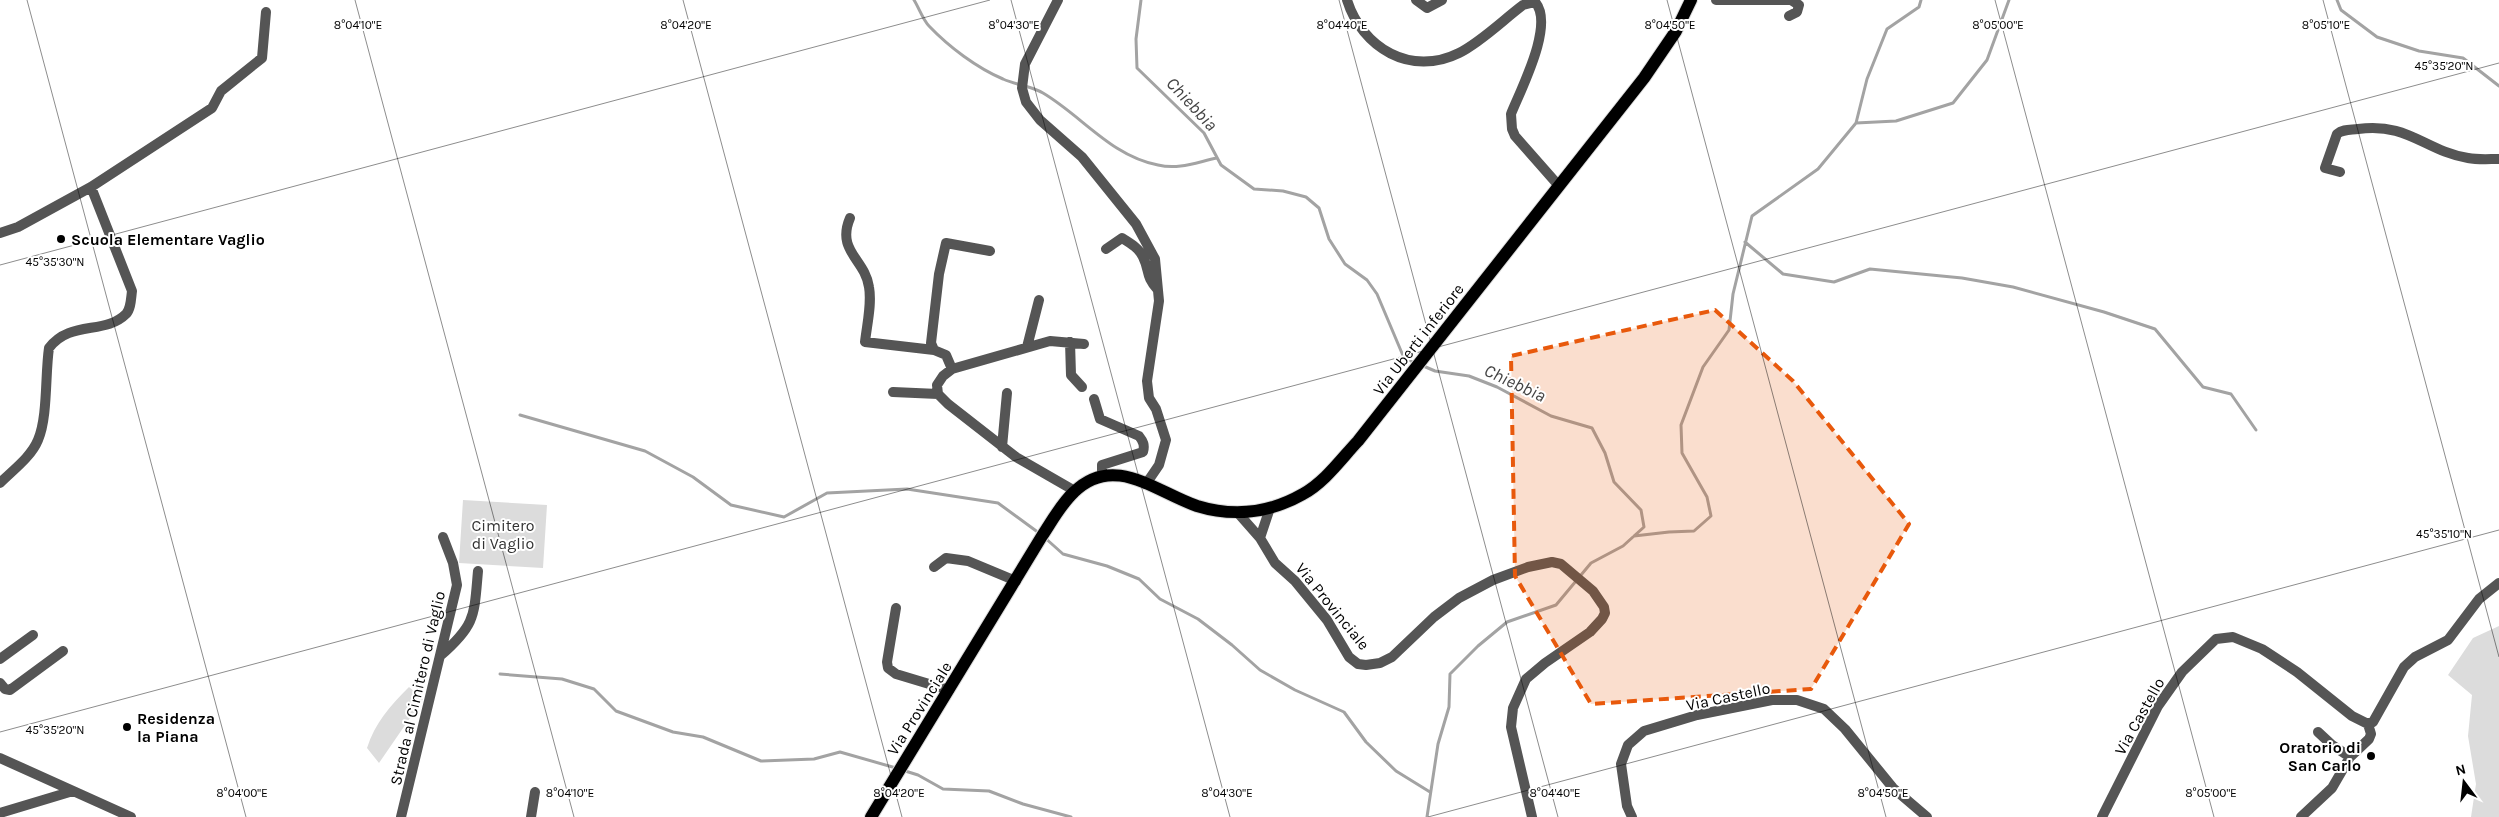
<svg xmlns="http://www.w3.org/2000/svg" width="2499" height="817" viewBox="0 0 2499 817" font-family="Karla,sans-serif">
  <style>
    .green { fill: #dcdcdc }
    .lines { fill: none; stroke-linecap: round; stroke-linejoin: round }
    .stream { stroke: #a3a3a3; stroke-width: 3 }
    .major-casing { stroke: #dbdbdb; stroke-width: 14 }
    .minor { stroke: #555; stroke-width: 10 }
    .major { stroke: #000; stroke-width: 12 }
    .marked { fill: #e8590c; fill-opacity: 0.2; stroke: #e8590c; stroke-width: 4; stroke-dasharray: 10 6; stroke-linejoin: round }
    .ticks { fill: none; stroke: #000; stroke-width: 1; stroke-opacity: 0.45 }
    .poi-dot { fill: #000; stroke: #fff; stroke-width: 2 }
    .labels { text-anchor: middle; stroke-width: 4; stroke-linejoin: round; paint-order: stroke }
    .poi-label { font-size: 16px; font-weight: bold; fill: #000; stroke: #fff; text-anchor: start }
    .street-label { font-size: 16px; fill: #000; stroke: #fff }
    .park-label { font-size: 16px; fill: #333; stroke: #fff }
    .water-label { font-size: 18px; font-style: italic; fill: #444; stroke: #fff }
    .ticks-label { font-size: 12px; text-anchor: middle; fill: #000; stroke: #fff; stroke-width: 4; stroke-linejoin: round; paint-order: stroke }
  </style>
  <rect width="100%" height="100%" fill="#fff"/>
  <!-- green -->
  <path class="green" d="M463,500L547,505L543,568L459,563Z
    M2499,626V817H2471L2476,784L2468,736L2472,695L2448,675L2473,638Z
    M409,687L423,699L379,763L367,748C375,723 390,706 409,687Z"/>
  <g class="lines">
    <!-- stream -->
    <path class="stream" d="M914,0C919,8 923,20 929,26C949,47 977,68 1003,79C1016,85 1031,86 1043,93C1082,116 1111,156 1158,165C1179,170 1197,162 1217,158
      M1141,0L1136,39L1137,68L1204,133L1221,165L1254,189L1283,191L1306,197L1319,208L1329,239L1345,264L1367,280L1377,294L1404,358L1415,363
      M2337,0L2341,10L2377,37L2419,51L2463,58L2499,86
      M1856,123L1896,121L1953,103L1987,60L2009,0
      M1745,242L1783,274L1834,282L1870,269L1962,278L2013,287L2104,312L2155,329L2203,387L2231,394L2256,430
      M1421,365L1435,371L1469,376L1497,387L1551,416L1592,428L1605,453L1614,482L1641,510L1644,527L1623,546L1591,563L1556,605L1507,622L1478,646L1450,674L1449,707L1438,744L1427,817
      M520,415L645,451L693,477L731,505L784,517L827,493L907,489L998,503L1039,533
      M1634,536L1669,532L1694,531L1711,516L1707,497L1682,453L1681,425L1703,367L1729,330L1733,294L1752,216L1818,169L1856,123L1867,79L1887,29L1919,7L1921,0
      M1044,537L1063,554L1107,566L1139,579L1160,599L1198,619L1232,645L1260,670L1295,690L1344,712L1366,742L1396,771L1430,792
      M500,674L562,679L594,689L616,711L673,732L703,737L761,761L814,759L840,752L896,768
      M902,770L918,775L943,789L989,791L1023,804L1071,817"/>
    <defs>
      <path id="major" d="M871,817L1042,536C1052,521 1061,504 1074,492C1114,453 1156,492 1197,506C1233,517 1270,513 1303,494C1325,482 1341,459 1358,441L1644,78L1676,31L1691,0"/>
    </defs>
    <!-- major casing -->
    <use href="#major" class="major-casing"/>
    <!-- minor -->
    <path class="minor" d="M1058,0L1025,64L1022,88L1026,102L1040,120L1082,157L1136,224L1155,259L1159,301L1147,381L1149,398L1156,409L1166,440L1159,465L1146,484
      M1347,0C1362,48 1411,77 1459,53C1481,42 1503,20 1523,5L1535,2C1555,24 1521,89 1511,114L1512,129L1515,136L1559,186
      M1416,0L1427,8L1442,0
      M1716,0H1791L1799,5L1797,12L1789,16
      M2340,172L2325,168L2337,134C2343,129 2350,130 2358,129C2408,122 2425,151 2468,158C2478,160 2489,159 2499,159
      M850,218C836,251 865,259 869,287C872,304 867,324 865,342L934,350
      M0,233L18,227L91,187L212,108L221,91L262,58L266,12
      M1106,249L1122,238C1130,243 1139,248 1143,257C1150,271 1145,276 1158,290
      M1070,342L1071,375L1082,387
      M1027,347L1039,300
      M952,369L946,355L934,350L931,343L939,274L946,243L990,251
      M893,392L938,394
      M1094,399L1100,419L1139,436C1143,441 1145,445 1143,452L1102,465V477
      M1002,447L1007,393
      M0,483C13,470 31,457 38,440C48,417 45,374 49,348C70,320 105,335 126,314C131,309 131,298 132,291L91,187
      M1075,491L1016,457L948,404L938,394L937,385L943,376L952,369L1050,341L1084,344
      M1238,513L1260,538L1275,563L1295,581L1327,620L1349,657L1358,664L1366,665L1380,663L1392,657L1434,617L1459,598L1493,580L1528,567L1552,562L1561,564L1593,591L1604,607L1605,613L1602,619L1590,632L1545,663L1526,679L1513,708L1511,727L1532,817
      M1260,538L1270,508
      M934,567L946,558L968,561L1016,581
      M896,608L887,662L888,668L896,674L949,690
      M440,656C476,625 474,616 478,571
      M0,659L33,635
      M0,683L5,689L10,690L63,651
      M2318,732L2332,745L2350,757
      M0,758L131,817
      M0,813L73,791
      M401,817L457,585L453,563L443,537
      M531,817L535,792
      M1632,817L1627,806L1621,764L1628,745L1644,731L1697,715L1772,700H1797L1824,709L1845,729L1893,788L1927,817
      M2102,817L2158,706L2182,672L2216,639L2233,637L2262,649L2297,672L2352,716L2368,724L2373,722L2404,667L2415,657L2448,640L2479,599L2499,583
      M2301,817L2332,788L2350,757L2369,739L2371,734L2368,724"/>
    <!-- major -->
    <use href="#major" class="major"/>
  </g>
  <!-- marked area -->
  <path class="marked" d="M1715,310L1793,381L1909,524L1811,689L1591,704L1515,576L1511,356Z"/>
  <!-- ticks -->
  <path class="ticks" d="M27,0L246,817M355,0L574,817M683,0L902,817M1011,0L1230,817M1339,0L1558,817M1667,0L1886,817M1995,0L2214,817M2323,0L2499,657M0,265L990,0M0,732L2499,63M1428,817L2499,530"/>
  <!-- markers -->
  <g class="poi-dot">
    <circle cx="61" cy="239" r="5"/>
    <circle cx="127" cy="727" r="5"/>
    <circle cx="2371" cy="756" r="5"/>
  </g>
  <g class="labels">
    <!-- poi labels -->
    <g class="poi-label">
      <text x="71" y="245">Scuola Elementare Vaglio</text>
      <text x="137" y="724">Residenza<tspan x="137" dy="18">la Piana</tspan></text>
      <text x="2361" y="753" text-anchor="end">Oratorio di<tspan x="2361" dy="18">San Carlo</tspan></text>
    </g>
    <!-- street labels -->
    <g class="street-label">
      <text transform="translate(1418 339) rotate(-52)" y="6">Via Uberti inferiore</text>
      <text transform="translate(1333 606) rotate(51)" y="6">Via Provinciale</text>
      <text transform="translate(417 688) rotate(-77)" y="6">Strada al Cimitero di Vaglio</text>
      <text transform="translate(1728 696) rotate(-12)" y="6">Via Castello</text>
      <text transform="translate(919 708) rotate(-58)" y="6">Via Provinciale</text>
      <text transform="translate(2139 716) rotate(-61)" y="6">Via Castello</text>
    </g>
    <!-- park labels -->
    <g class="park-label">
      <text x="503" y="531">Cimitero<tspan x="503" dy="18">di Vaglio</tspan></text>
    </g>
    <!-- water labels -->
    <g class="water-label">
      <text transform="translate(1192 104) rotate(47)" y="6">Chiebbia</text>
      <text transform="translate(1515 383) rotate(25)" y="6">Chiebbia</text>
    </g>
  </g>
  <g class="ticks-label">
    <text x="358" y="29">8°04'10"E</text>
    <text x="686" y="29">8°04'20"E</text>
    <text x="1014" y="29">8°04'30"E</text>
    <text x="1342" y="29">8°04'40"E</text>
    <text x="1670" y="29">8°04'50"E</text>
    <text x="1998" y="29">8°05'00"E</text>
    <text x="2326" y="29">8°05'10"E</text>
    <text x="2444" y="70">45°35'20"N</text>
    <text x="55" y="266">45°35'30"N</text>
    <text x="2444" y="538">45°35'10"N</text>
    <text x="55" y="734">45°35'20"N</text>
    <text x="242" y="797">8°04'00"E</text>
    <text x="570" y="797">8°04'10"E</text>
    <text x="899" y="797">8°04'20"E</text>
    <text x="1227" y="797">8°04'30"E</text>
    <text x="1555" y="797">8°04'40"E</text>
    <text x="1883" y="797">8°04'50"E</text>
    <text x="2211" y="797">8°05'00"E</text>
  </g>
  <!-- north arrow -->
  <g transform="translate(2464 782) rotate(345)" stroke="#ffffff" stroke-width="4" paint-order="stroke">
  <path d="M0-4L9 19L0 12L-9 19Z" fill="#000000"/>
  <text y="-8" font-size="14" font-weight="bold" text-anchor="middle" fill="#000000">N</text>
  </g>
</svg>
